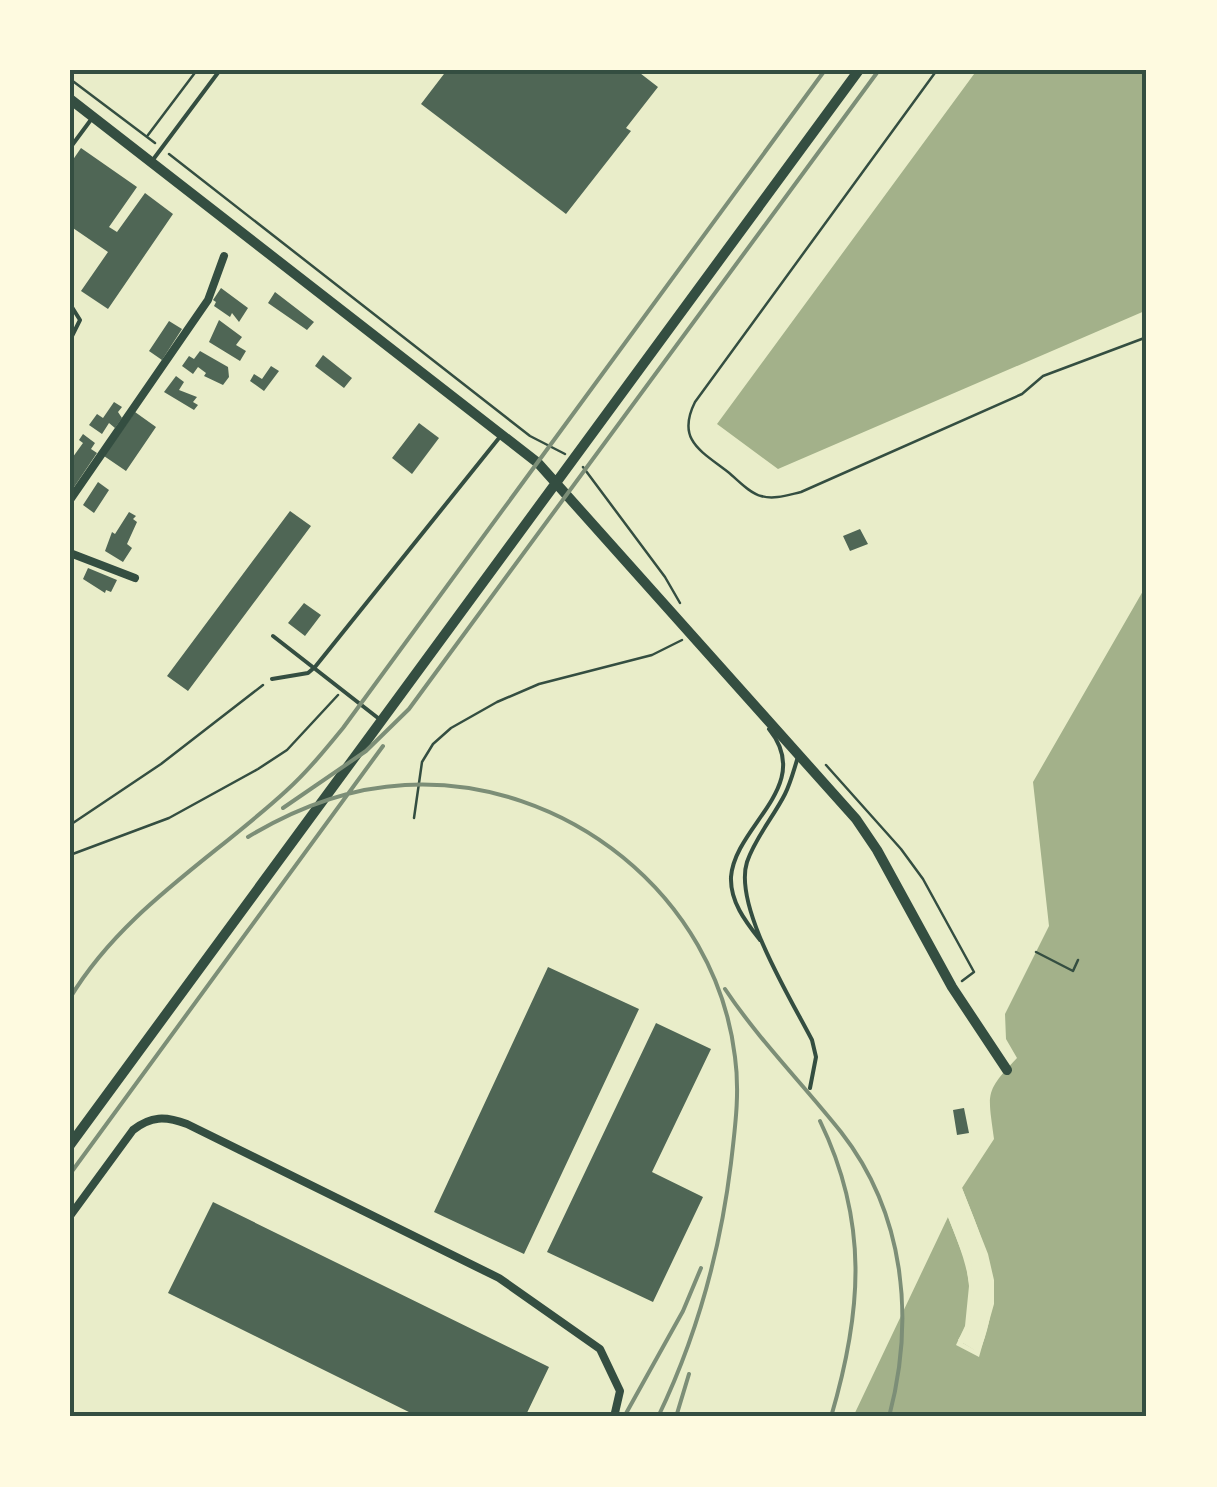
<svg xmlns="http://www.w3.org/2000/svg" width="1217" height="1487" viewBox="0 0 1217 1487" font-family="Overpass,sans-serif">
  <style>
    .water { fill: #a3b18a }
    .pier { fill: #e9edc9 }
    .building { fill: #4f6655 }
    .lines { fill: none; stroke-linecap: round; stroke-linejoin: round }
    .path { stroke: #344e41; stroke-width: 2.5 }
    .service { stroke: #344e41; stroke-width: 4 }
    .minor { stroke: #344e41; stroke-width: 8 }
    .tertiary { stroke: #344e41; stroke-width: 10 }
    .rail { stroke: #7c8e77; stroke-width: 4 }
    .neatline { fill: none; stroke: #344e41; stroke-width: 4 }
  </style>
  <rect width="100%" height="100%" fill="#e9edc9"/>
  <!-- water -->
  <path class="water" d="M977,70H1147V310L778,469L717,424Z
    M1147,584V1417H853L948,1217C963,1254 984,1304 958,1340L979,1353C1006,1291 985,1246 962,1188L994,1139C988,1092 984,1093 1017,1058L1006,1039L1005,1014L1049,926L1033,782Z"/>
  <!-- pier -->
  <path class="pier" d="M962,1188L988,1254L994,1280V1304L979,1357L956,1345L965,1326L969,1286L966,1263L948,1217L950,1212L971,1262L974,1304L963,1343L975,1350L989,1303V1280L983,1255L959,1194Z"/>
  <!-- building -->
  <path class="building" d="M447,70H636L658,87L626,128L631,131L566,214L421,104Z
    M81,148L137,187L109,227L117,232L145,193L173,214L108,309L81,291L108,252L70,226V164Z
    M221,288L248,308L239,322L232,313L230,317L214,306L216,302L213,300Z
    M275,292L314,322L307,330L268,303Z
    M219,320L242,337L236,345L246,351L240,361L209,342Z
    M169,321L182,329L162,360L149,351Z
    M200,351L228,367L229,377L223,385L204,376L206,373L198,367L193,374L182,366L189,356L194,359Z
    M323,355L352,378L344,388L315,366Z
    M271,366L279,371L264,391L250,381L254,374L262,379Z
    M176,376L184,382L179,390L197,397L193,402L198,405L194,410L164,392Z
    M114,402L122,407L118,412L122,418L115,428L109,423L102,434L89,425L97,414L103,418Z
    M135,412L156,427L126,471L104,456Z
    M419,423L439,438L412,474L392,458Z
    M83,434L95,443L91,449L97,453L70,493V461L83,443L79,440Z
    M98,482L109,490L94,513L83,505Z
    M290,511L311,526L188,691L167,676Z
    M129,512L136,516L133,519L137,522L127,544L132,548L123,562L105,551L112,532L115,534Z
    M860,529L868,544L850,551L843,536Z
    M88,568L117,580L111,592L106,590L105,593L83,579Z
    M304,603L321,615L305,636L288,623Z
    M548,967L639,1009L524,1254L434,1212Z
    M656,1023L711,1049L652,1172L703,1197L653,1302L547,1252Z
    M964,1108L969,1133L957,1135L953,1110Z
    M213,1202L549,1367L525,1417H419L168,1293Z"/>
  <g class="lines">
    <!-- path -->
    <path class="path" d="M937,70L695,402C676,440 701,451 728,472C738,480 749,493 761,496C774,500 788,495 801,492L1022,394L1043,376L1147,337
      M70,79L155,143
      M148,135L197,70
      M169,154L530,436L565,454
      M583,467L665,577L680,603
      M826,765L901,849L923,879L974,972L962,981
      M414,818L422,762L433,744L451,728L497,702L539,684L652,655L682,640
      M70,825L161,764L263,685
      M70,855L169,818L258,769L287,750L338,695
      M1036,952L1073,971L1078,960"/>
    <!-- service -->
    <path class="service" d="M70,148L90,121
      M152,161L220,70
      M70,304L80,320L70,340
      M273,636L378,718
      M272,679L308,673L315,667L499,438
      M798,757C794,769 791,782 785,794C774,816 755,838 747,862C733,906 791,999 812,1040L816,1057L810,1088
      M760,940C746,922 730,902 731,877C735,825 815,786 769,729"/>
    <!-- minor -->
    <path class="minor" d="M70,500L208,300L224,256
      M70,553L135,578
      M70,1216L133,1130C151,1116 165,1116 187,1124L499,1278L600,1349L620,1391L614,1417"/>
    <!-- tertiary -->
    <path class="tertiary" d="M70,99L538,463L856,819L877,850L952,987L1007,1070
      M70,1145L859,70"/>
    <!-- rail -->
    <path class="rail" d="M283,808L366,751L409,709L879,70
      M248,837C296,808 349,788 405,785C565,776 716,896 735,1057C740,1093 735,1128 731,1163C720,1253 697,1336 658,1417
      M725,989C759,1040 803,1084 841,1132C905,1214 915,1319 889,1417
      M70,998C123,910 212,859 286,791C307,772 325,750 343,728L825,70
      M820,1121C869,1222 862,1312 831,1417
      M70,1174L383,746
      M624,1417L683,1311L701,1268
      M676,1417L689,1374"/>
  </g>
  <!-- border -->
  <rect width="1217" height="1487" fill="none" stroke="#fefae0" stroke-width="145"/>
  <rect x="72" y="72" width="1072" height="1342" class="neatline"/>
</svg>
